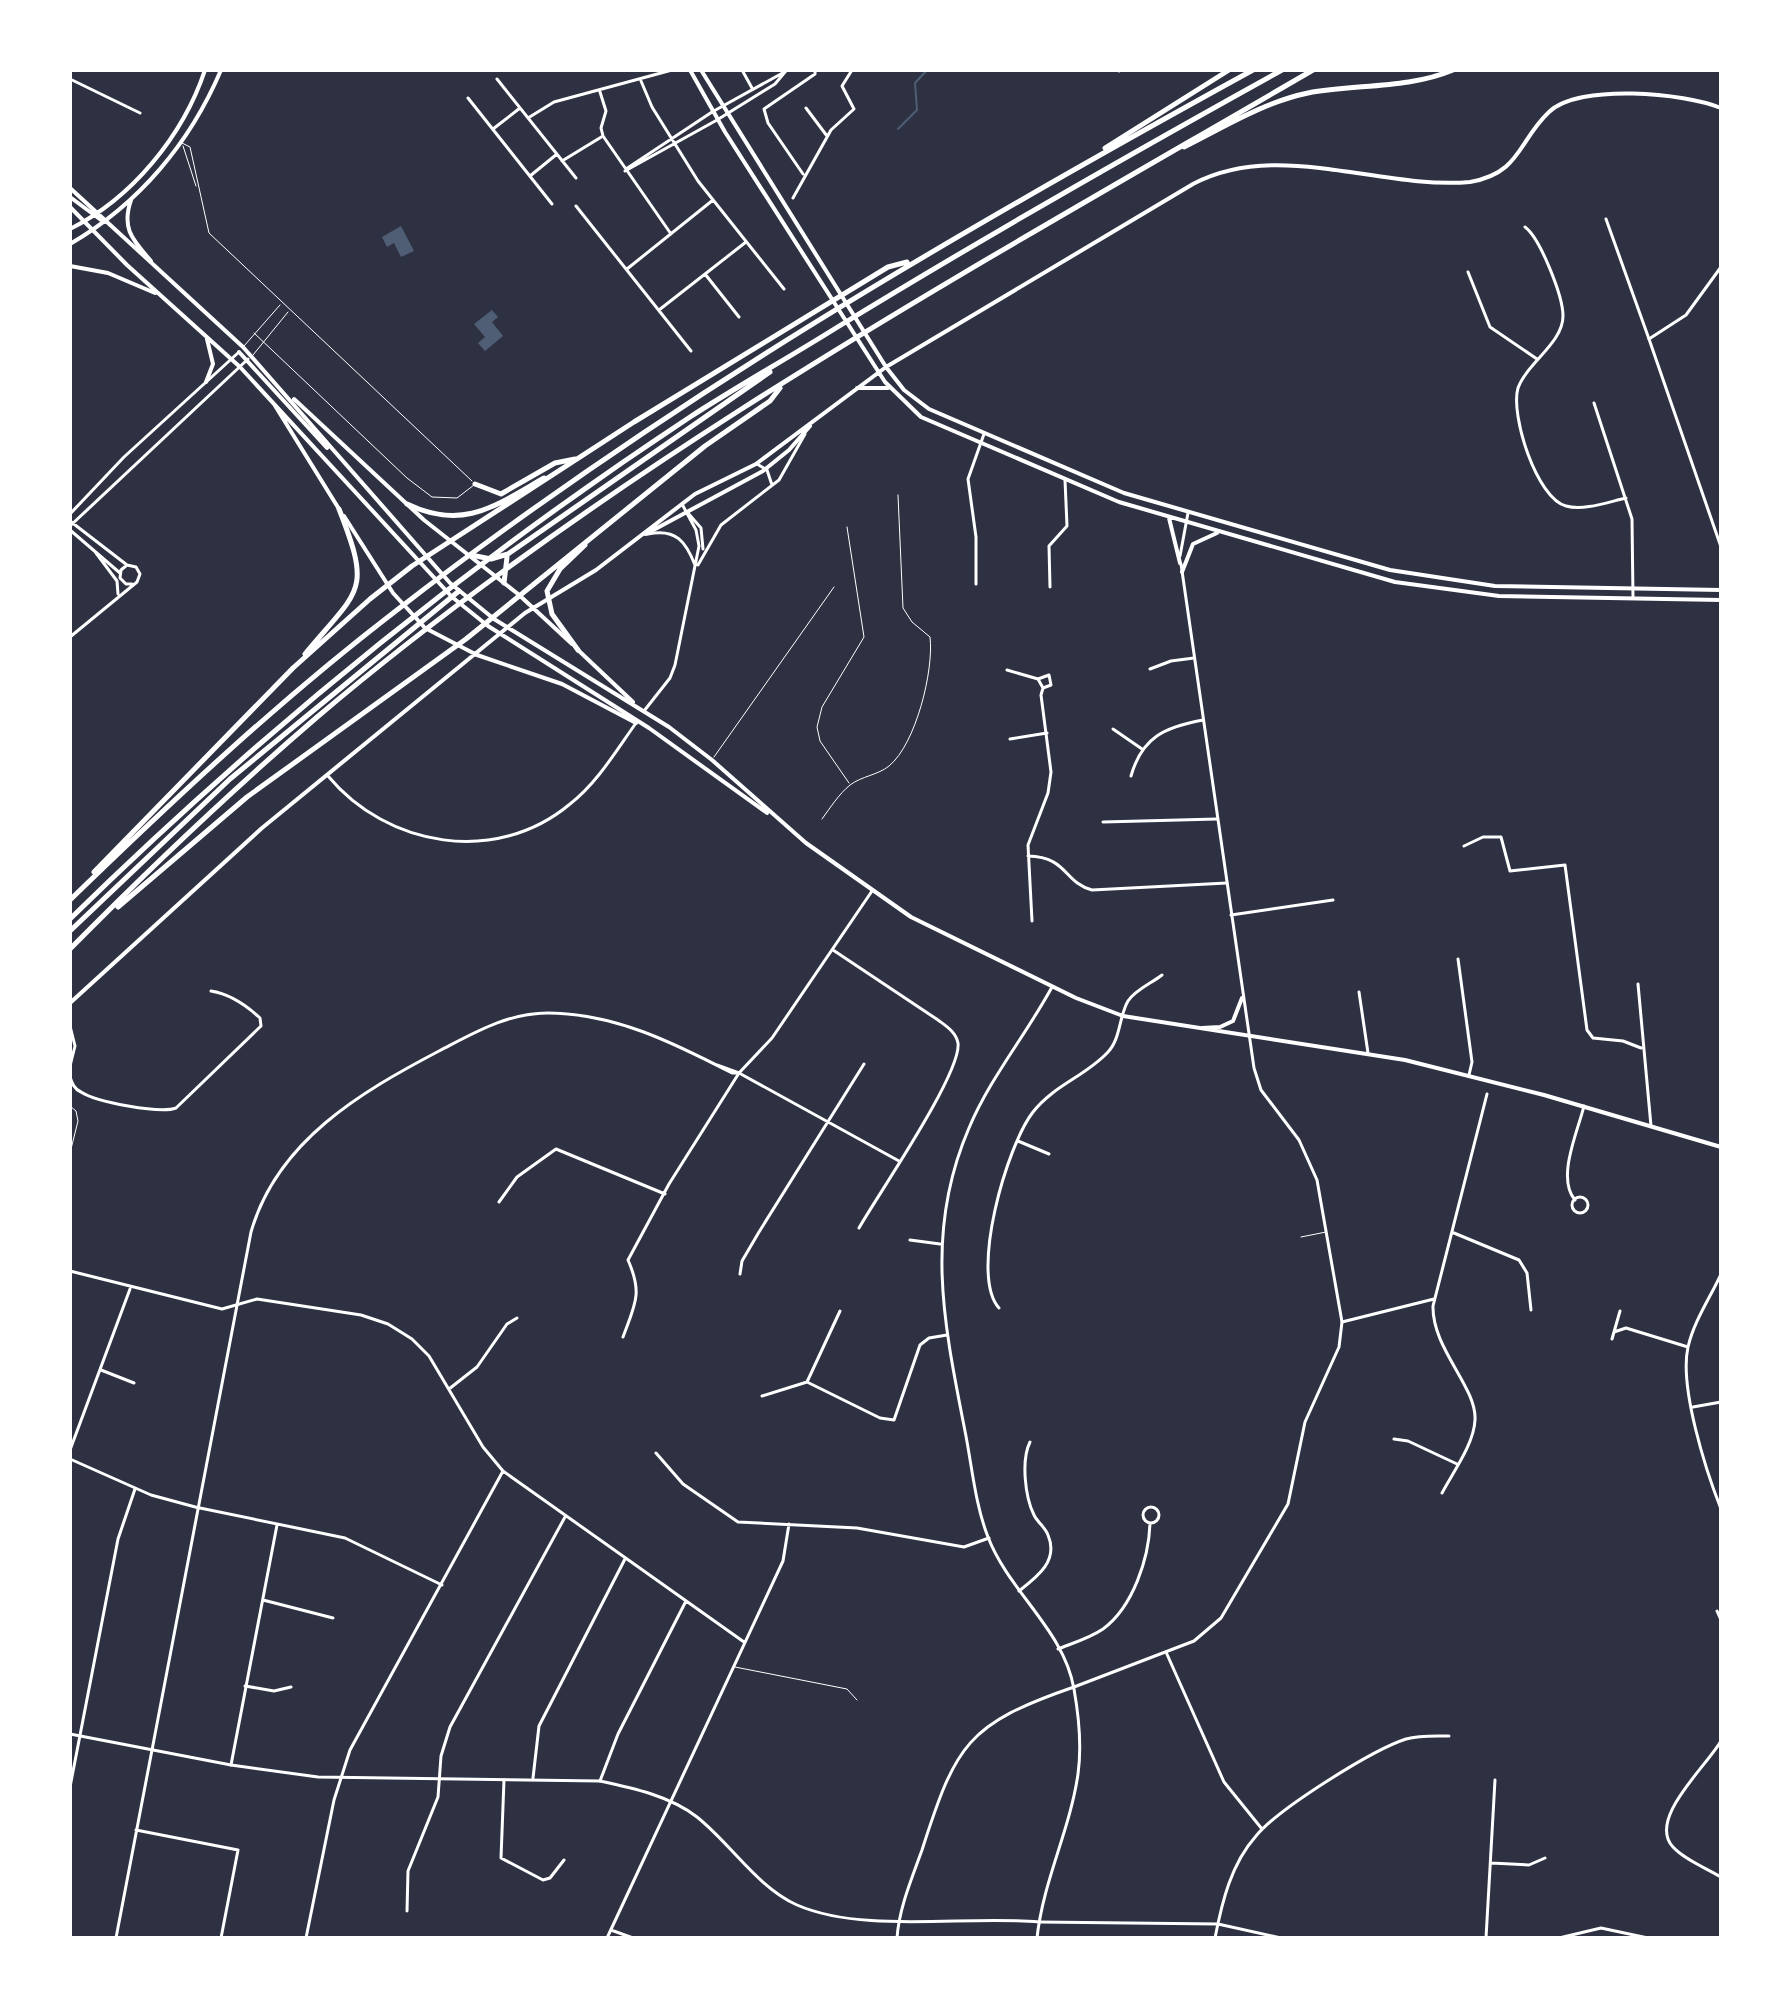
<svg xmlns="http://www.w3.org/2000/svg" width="1791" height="2008" viewBox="0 0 1791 2008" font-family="Merriweather,serif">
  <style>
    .water { fill: #4f5d75 }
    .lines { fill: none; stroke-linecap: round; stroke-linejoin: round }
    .stream { stroke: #4f5d75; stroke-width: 2 }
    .service { stroke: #fff; stroke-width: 1 }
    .minor { stroke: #fff; stroke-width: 3 }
    .tertiary { stroke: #fff; stroke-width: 3 }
    .secondary { stroke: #fff; stroke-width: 4 }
    .motorway { stroke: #fff; stroke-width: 5 }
  </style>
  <rect width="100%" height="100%" fill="#2d3142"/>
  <!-- water -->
  <path class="water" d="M401,226L414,251L401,257L394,243L387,247L382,237Z
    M492,310L498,317L492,322L503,336L485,351L478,343L485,337L474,324Z"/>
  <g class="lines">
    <!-- stream -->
    <path class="stream" d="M898,129L917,110L915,83L927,70"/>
    <!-- service -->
    <path class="service" d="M182,143L190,147L209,233L472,481
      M183,146L196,186
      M254,333L407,478L432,497L457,498L474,485
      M244,346L280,305
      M253,355L288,312
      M847,527L864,637L822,707L817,727L820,741L849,783
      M714,757L834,587
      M822,819C830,808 839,794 850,785C862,776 878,775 889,766C916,744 934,670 930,637L912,622L903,608L898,495
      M70,1106L76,1111L78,1121L70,1153
      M1301,1237L1326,1232
      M735,1667L847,1689L857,1700"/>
    <!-- minor -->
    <path class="minor" d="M742,70L752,88
      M1119,71V70
      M70,79L140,113
      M497,79L576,178
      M641,81L652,107L698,181L784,289
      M600,92L606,111L601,128L603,136L671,234
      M468,98L552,204
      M806,108L827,136
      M528,118L554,102L672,70
      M493,129L520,108
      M562,161L603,136
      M626,169L712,112
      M625,171L717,120
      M803,174L768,123L764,109L815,74V70
      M530,176L557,154
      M793,198L831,130L854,109L842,86L852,70
      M576,206L691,351
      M1606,219L1649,339
      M1525,227C1540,238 1563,296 1563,316C1563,343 1527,363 1518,388C1510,415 1537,499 1566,506C1584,511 1608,502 1626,498
      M627,269L713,200
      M1468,272L1490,327L1537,359
      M705,274L739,317
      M659,310L746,242
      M1594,403L1632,519L1633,598
      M70,514L124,457L239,352
      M70,521L127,565L136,567L140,574L137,582L70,637
      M70,526L248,359
      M70,530L120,573
      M96,553L117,581L118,594
      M127,565L121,570L120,578L126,584H132
      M976,584V537L968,479L984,434
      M1050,587L1049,546L1067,526L1065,480
      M1150,669L1171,661L1194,658
      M1007,670L1038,679
      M1113,729L1142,749
      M1010,739L1047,733
      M1131,776C1142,737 1165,727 1203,720
      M1103,822L1217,819
      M1464,846L1483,837H1501L1510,871L1565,865L1587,1030L1593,1038L1623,1041L1641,1048
      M1028,856C1068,857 1063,882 1092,890L1227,883
      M1231,915L1333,900
      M1032,921L1028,845L1048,793L1051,772L1041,695L1043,688L1051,685L1049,675L1038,679L1043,688
      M833,950L938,1020C946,1026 956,1032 958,1043C962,1073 877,1196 859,1228
      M1458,959L1472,1062L1469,1075
      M1638,984L1651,1126
      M1359,992L1368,1053
      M70,1026L75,1046L70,1066
      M70,1077C72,1083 74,1089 81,1092C96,1102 160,1114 176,1108L261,1026L260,1018C246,1005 230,994 211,991
      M1018,1141L1049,1154
      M1572 1205a8 8 0 1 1 16 0a8 8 0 1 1-16 0Z
      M1575,1200C1556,1178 1578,1131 1584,1106
      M499,1202L517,1177L556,1149L665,1194
      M1454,1233L1519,1260L1527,1273L1531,1310
      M910,1240L940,1244
      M70,1271L222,1309L257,1299L361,1315L388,1324L412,1339L429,1356L483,1447L503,1471L744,1642
      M740,1274L742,1261L759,1232L864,1064
      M1721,1274C1710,1298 1694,1321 1688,1347C1679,1387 1706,1471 1721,1509
      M999,1308C969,1275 1007,1145 1033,1112C1054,1085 1086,1076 1108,1052C1121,1038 1119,1016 1128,1001C1135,990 1152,983 1162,975
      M1342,1322L1434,1299
      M1614,1332L1626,1328L1688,1347
      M623,1337C635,1304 643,1294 628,1260L669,1184L739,1073L899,1161
      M1612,1339L1620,1311
      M101,1370L134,1383
      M807,1382L840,1311
      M449,1389L477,1367L507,1324L517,1318
      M762,1396L807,1382L880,1418L894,1420L920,1345L929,1338L947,1335
      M1693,1407L1721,1402
      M1394,1439L1408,1441L1457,1464
      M70,1450L130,1289
      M656,1453L683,1484L738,1522L857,1528L964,1547L989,1538
      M1442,1493C1453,1472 1474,1444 1475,1420C1477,1387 1432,1349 1433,1306L1487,1094
      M1143 1515a8 8 0 1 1 16 0a8 8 0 1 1-16 0Z
      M200,1508L345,1538L442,1585
      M1019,1591C1037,1577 1059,1561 1048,1535C1045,1527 1038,1523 1034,1515C1025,1497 1021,1460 1030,1442
      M263,1600L333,1618
      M1717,1611L1721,1620
      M1058,1649C1073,1643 1090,1638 1103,1629C1133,1607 1149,1558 1150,1523
      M1166,1652L1224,1782L1262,1829
      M245,1686L274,1691L291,1687
      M1721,1741C1706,1767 1647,1819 1673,1847C1685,1860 1706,1868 1721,1877
      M231,1765L277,1525
      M533,1778L539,1726L625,1559
      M504,1780L501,1858L543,1880L550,1878L564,1860
      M600,1781L618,1734L686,1601
      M70,1787L118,1539L135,1489
      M136,1830L238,1850L221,1938
      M1491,1863L1529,1865L1545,1858
      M407,1911L408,1871L438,1797L441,1756L450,1727L565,1517
      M1039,1922L1218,1924L1281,1938
      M611,1930L633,1938
      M116,1938L152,1750
      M306,1938L334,1800L350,1750L503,1471
      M607,1938L783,1561L789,1524
      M897,1938C899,1908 912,1878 922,1850C956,1744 967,1724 1074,1687
      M1215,1938C1222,1902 1231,1864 1256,1836C1278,1809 1372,1750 1406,1739C1420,1735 1434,1736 1449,1736
      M1486,1938L1495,1780
      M1559,1938L1601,1928L1648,1938"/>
    <!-- tertiary -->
    <path class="tertiary" d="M712,112L788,70
      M717,120L775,84L785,72
      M1721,267L1686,315L1649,339L1721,547
      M757,464L767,470L772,485
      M687,512L701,528L703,549
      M648,534C676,528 686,542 695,565
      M1180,556L1188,513
      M698,565L721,525L779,480L805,434
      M644,711L670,678L675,665L699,546L696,530L682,504
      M328,776C387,847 496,866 570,804C597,783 616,751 636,723
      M717,1065L739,1073
      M739,1073L772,1038L872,891
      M70,1459L151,1495L199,1508
      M1074,1687L1194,1641L1221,1618L1288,1504L1305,1422L1339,1347L1342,1322L1317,1180L1299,1140L1261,1090L1254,1068L1181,564
      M70,1734L231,1765L318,1777L600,1781C633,1788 670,1796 697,1817C731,1844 757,1887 797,1905C864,1934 966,1915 1039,1922
      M152,1750L251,1232C277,1141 361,1092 439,1051C474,1033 507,1013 548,1013C614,1013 674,1043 732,1073H739
      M1037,1938C1043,1881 1070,1830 1078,1774C1082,1745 1079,1717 1074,1689C1064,1630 1009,1592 988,1537C975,1504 972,1466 965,1431C944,1324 924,1232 969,1128C990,1078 1026,1035 1052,987"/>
    <!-- secondary -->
    <path class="secondary" d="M690,70L725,132L885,382L921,417L1119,502L1395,582L1499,596L1721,600
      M701,70L886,367L904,390L929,409L1124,493L1390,570L1495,586L1721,590
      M70,188L243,347L450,583L494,619L669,727L712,760L806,843L911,917L1076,998L1123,1016L1405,1060L1544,1095L1721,1147
      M70,197L101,220
      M131,200C121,229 133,240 151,261
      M70,207L127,265L240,367L452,597L488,626L649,728L767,813
      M70,229C132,198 183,136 205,70
      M70,244C139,204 190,143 221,70
      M70,266L108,273L155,293
      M239,352L327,448
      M206,382L213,364L207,339
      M857,388H888
      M294,399L424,520L518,594L572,644
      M274,404L339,509
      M344,516L393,593L425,628L477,655L562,684L636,723
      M1169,518L1180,563
      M646,534L763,471L789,450L810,426
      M1182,572L1193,544L1217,533
      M578,650L633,702
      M70,1003L262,828L525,613L596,570L695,494L756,464L886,367L1193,184C1278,139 1380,190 1470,182C1521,173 1518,141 1549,112C1579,83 1685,93 1721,108
      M1202,1028L1220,1027L1233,1021L1242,998"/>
    <!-- motorway -->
    <path class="motorway" d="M1184,147C1224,127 1264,102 1308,93C1355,84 1408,89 1453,70
      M1105,148L1229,70
      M475,484L501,494L555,463L575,459
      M407,504C463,531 495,506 544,478
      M471,555L491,559L508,554L770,372
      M504,583L507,557
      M578,650L552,614L547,591L560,569L585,545
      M305,654C360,588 372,593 339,509
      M293,668L370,599L412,566L634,422L888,267L907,262
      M94,872L293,668
      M70,900C175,798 281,699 397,610C665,402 956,233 1253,70
      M118,907L247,797L466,639L705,446L770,401L780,388
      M70,919C260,733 467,564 690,417C738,386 788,358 836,328C983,238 1132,153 1282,70
      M70,931L230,779L459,591
      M70,949C149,869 231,791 316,718C619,461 971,269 1313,70"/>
  </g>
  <!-- border -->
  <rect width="1791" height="2008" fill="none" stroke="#ffffff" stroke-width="144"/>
</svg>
